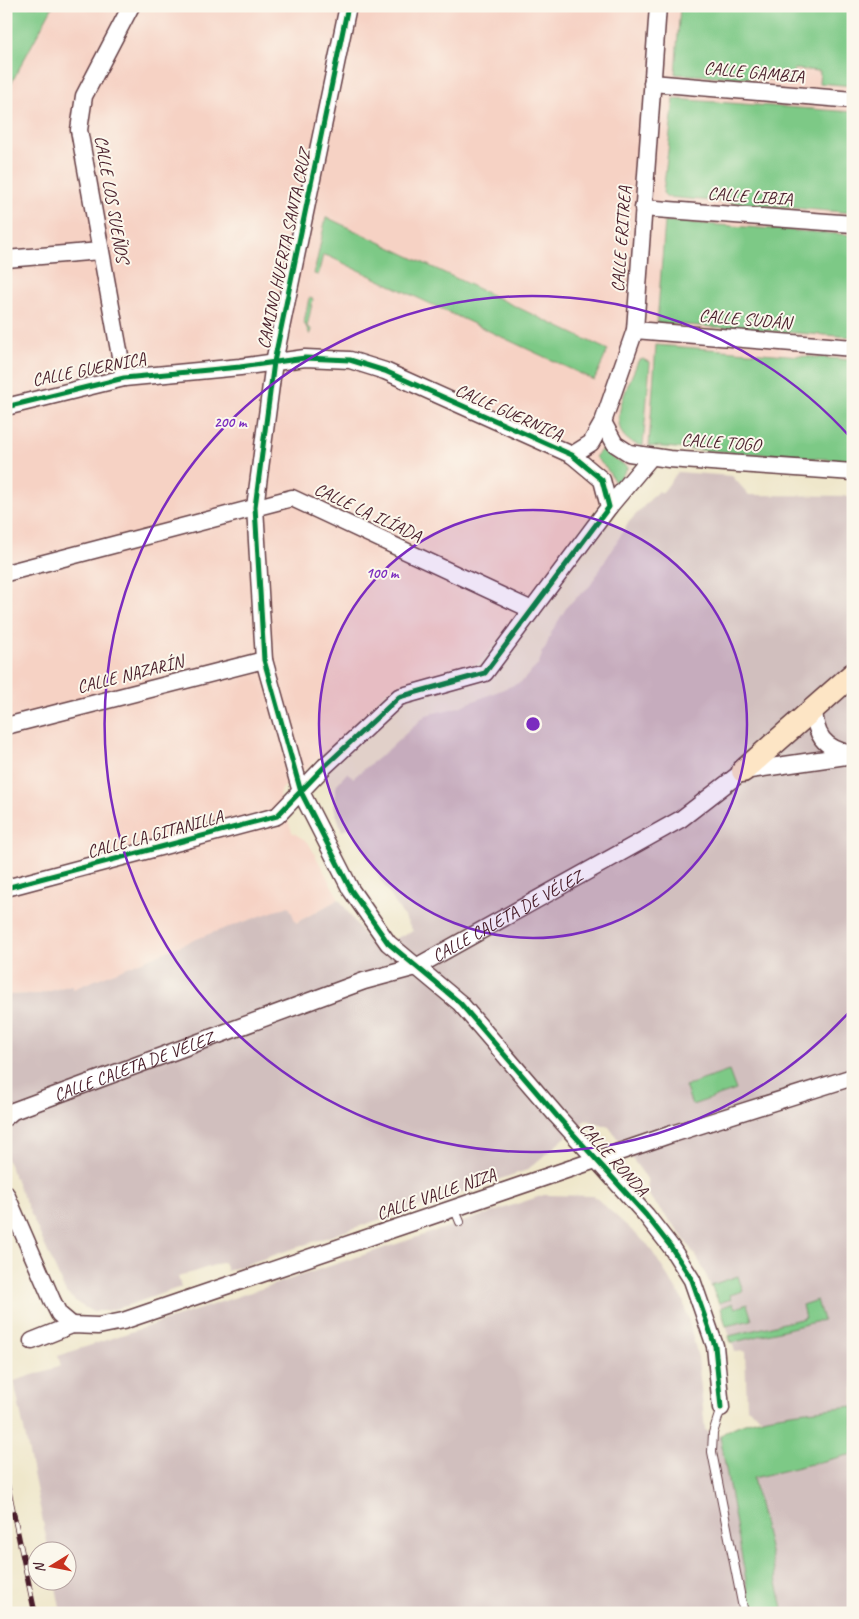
<svg xmlns="http://www.w3.org/2000/svg" width="859" height="1619" viewBox="0 0 859 1619" font-family="Caveat,sans-serif">
  <style>
    .built { fill: #f6d2c4 }
    .industrial { fill: #d1bfbe }
    .green { fill: #7dc986; stroke: #647458 }
    .lines { fill: none; stroke-linecap: round; stroke-linejoin: round }
    .lane-casing { stroke: #633d43; stroke-width: 10 }
    .street-casing { stroke: #633d43; stroke-width: 19 }
    .secondary-casing { stroke: #633d43; stroke-width: 25 }
    .lane { stroke: #fff; stroke-width: 8 }
    .street { stroke: #fff; stroke-width: 16 }
    .secondary { stroke: #fde5c5; stroke-width: 22 }
    .rail-casing { stroke: #4a1f2b; stroke-width: 5.5 }
    .rail { stroke: #fbf7ec; stroke-width: 4; stroke-dasharray: 11; stroke-linecap: butt }
    .cycleway-casing { stroke: #fbf7ec; stroke-width: 8 }
    .cycleway { stroke: #00873e; stroke-width: 5 }
    .ring { fill: none; stroke: #7b2cbf; stroke-width: 2.5 }
    .labels { text-anchor: middle; stroke-width: 4; stroke-linejoin: round; paint-order: stroke }
    .street-label { font-size: 18px; fill: #4a1f2b; stroke: #fbf7ec }
    .centre { fill: #7b2cbf; stroke: #fbf7ec; stroke-width: 2.5 }
    .ring-label { font-size: 15px; text-anchor: middle; font-weight: bold; fill: #7b2cbf; stroke: #fbf7ec; stroke-width: 4; stroke-linejoin: round; paint-order: stroke }
  </style>
  <rect width="100%" height="100%" fill="#fbf7ec"/>
  <filter id="ink" filterUnits="userSpaceOnUse"><feTurbulence type="fractalNoise" baseFrequency=".02" numOctaves="2"/><feDisplacementMap in="SourceGraphic" scale="10" xChannelSelector="R" yChannelSelector="G"/><feConvolveMatrix kernelMatrix="1 2 1 2 8 2 1 2 1" color-interpolation-filters="sRGB"/></filter>
  <filter id="wash" filterUnits="userSpaceOnUse"><feTurbulence type="fractalNoise" baseFrequency=".0096" numOctaves="4" result="noise"/><feDisplacementMap in="SourceGraphic" scale="20" xChannelSelector="R" yChannelSelector="G"/><feGaussianBlur stdDeviation="1.12" result="paint"/><feColorMatrix in="noise" values="0 0 0 0 0 0 0 0 0 0 0 0 0 0 0 0 0 1.4 0 .05"/><feComposite in="paint" operator="in"/></filter>
  <g filter="url(#wash)">
    <rect width="100%" height="100%" fill="#efe7cb"/>
    <!-- built -->
    <path class="built" d="M53,6H853V461L649,446L579,530L544,578L539,588L483,659L473,666L406,682L387,691L330,749L284,787L279,794L292,832L308,842L339,899L296,923L252,919L72,990L71,985L40,994L6,995V93Z"/>
    <!-- industrial -->
    <path class="industrial" d="M678,472L732,476L749,495L853,496V1406L762,1418L747,1408L745,1351L735,1352L719,1303L699,1261L677,1229L652,1200L648,1193L647,1179L609,1127L586,1120L527,1170L227,1271L224,1262L178,1277L181,1287L126,1306L106,1311H91L79,1304L66,1293L6,1158V995L40,994L71,985L73,989L209,934L289,906L296,923L339,899L373,948L413,931L380,879L351,827L342,831L333,804L337,784L348,772L353,778L388,750L426,715L459,707L521,682L538,665L542,655L541,653L545,649L552,631L568,605L590,586L628,523L658,491L662,493Z
      M544,1195L594,1196L648,1245L683,1300L698,1357L705,1430L720,1436L753,1478L853,1454V1613H61L55,1582H68V1552L49,1551L14,1381L61,1366L58,1356Z"/>
    <!-- green -->
    <path class="green" d="M6,6H53L6,93Z
      M680,6H853V86L819,83L820,71L794,69L793,81L675,74Z
      M674,99L853,112V213L667,197L663,193Z
      M326,217L608,350L594,380L328,256L323,255L318,275L314,274Z
      M665,221L853,235V337L657,323Z
      M309,298L313,299L307,327L311,329L310,335L304,322Z
      M656,345L853,360V461L649,446Z
      M643,359L650,363L643,446C598,437 628,388 638,361Z
      M603,448L612,458L628,467L616,484L607,469L595,457Z
      M729,1071L736,1090L692,1105L685,1086Z
      M738,1276L743,1291L730,1295L731,1299L719,1303L711,1285Z
      M817,1300L823,1320L731,1343L729,1336L805,1318L802,1305Z
      M733,1303L735,1308L747,1304L752,1320L726,1326L721,1308Z
      M853,1406V1454L753,1478L784,1613H752L720,1436C747,1413 816,1411 853,1406Z"/>
  </g>
  <g filter="url(#ink)">
    <g class="lines">
      <defs>
        <path id="lane" d="M455,1210L460,1222
          M721,1408L713,1433L712,1452L744,1613"/>
        <g id="street">
          <path d="M348,6L274,362L255,507L264,660L301,792L351,890L388,943L460,1003L557,1116L646,1215L671,1247L692,1280L715,1346L721,1408"/>
          <path d="M652,83L853,100"/>
          <path d="M643,208L853,224"/>
          <path d="M6,259L100,251"/>
          <path d="M635,330L853,348"/>
          <path d="M124,378L79,130L84,96L131,6"/>
          <path d="M6,407L124,378L240,367L305,358L350,360L385,371L572,455L602,480L609,507L485,673L399,697L325,766L277,816L6,888"/>
          <path d="M603,422L615,444L629,453L669,459L853,472"/>
          <path d="M572,455L591,443L603,422L635,330L658,6"/>
          <path d="M609,507L651,457"/>
          <path d="M6,573L292,498L532,610"/>
          <path d="M814,708C815,735 823,748 851,754"/>
          <path d="M6,726L264,660"/>
          <path id="s1" d="M6,1117L13,1111L364,981L416,967L681,819L743,771L853,755"/>
          <path d="M6,1194L52,1300L59,1314L72,1325"/>
          <path d="M32,1341L72,1325L98,1326L123,1321L669,1135L853,1077"/>
        </g>
        <path id="secondary" d="M743,771L853,674"/>
      </defs>
      <!-- lane casing -->
      <use href="#lane" class="lane-casing"/>
      <!-- street casing -->
      <use href="#street" class="street-casing"/>
      <!-- secondary casing -->
      <use href="#secondary" class="secondary-casing"/>
      <!-- lane -->
      <use href="#lane" class="lane"/>
      <!-- street -->
      <use href="#street" class="street"/>
      <!-- secondary -->
      <use href="#secondary" class="secondary"/>
      <defs>
        <path id="rail" d="M6,1478L35,1613"/>
      </defs>
      <!-- rail casing -->
      <use href="#rail" class="rail-casing"/>
      <!-- rail -->
      <use href="#rail" class="rail"/>
      <defs>
        <path id="cycleway" d="M348,6L274,362L255,507L264,660L301,792L351,890L388,943L460,1003L557,1116L646,1215L671,1247L692,1280L715,1346L721,1408
          M6,407L124,378L240,367L305,358L350,360L385,371L572,455L602,480L609,507L485,673L399,697L325,766L277,816L6,888"/>
      </defs>
      <!-- cycleway casing -->
      <use href="#cycleway" class="cycleway-casing"/>
      <!-- cycleway -->
      <use href="#cycleway" class="cycleway"/>
    </g>
  </g>
  <!-- distance rings -->
  <circle cx="533" cy="724" r="214" fill="#7b2cbf" fill-opacity=".12"/>
  <g class="ring">
    <circle cx="533" cy="724" r="214"/>
    <path d="M851 1010A428 428 0 1 1 851 438"/>
  </g>
  <g class="labels">
    <!-- street labels -->
    <g class="street-label">
      <text transform="translate(754 72) rotate(5)" y="6">CALLE GAMBIA</text>
      <text transform="translate(750 196) rotate(4)" y="6">CALLE LIBIA</text>
      <text transform="translate(112 199) rotate(80)" y="6">CALLE LOS SUEÑOS</text>
      <text transform="translate(621 239) rotate(-86)" y="6">CALLE ERITREA</text>
      <text transform="translate(284 249) rotate(-78)" y="6">CAMINO HUERTA SANTA CRUZ</text>
      <text transform="translate(745 319) rotate(5)" y="6">CALLE SUDÁN</text>
      <text transform="translate(89 369) rotate(-11)" y="6">CALLE GUERNICA</text>
      <text transform="translate(509 412) rotate(24)" y="6">CALLE GUERNICA</text>
      <text transform="translate(721 442) rotate(4)" y="6">CALLE TOGO</text>
      <text transform="translate(368 512) rotate(25)" y="6">CALLE LA ILÍADA</text>
      <text transform="translate(130 674) rotate(-14)" y="6">CALLE NAZARÍN</text>
      <text transform="translate(155 834) rotate(-15)" y="6">CALLE LA GITANILLA</text>
      <text dy="6" stroke="none"><textPath href="#s1" startOffset="542">CALLE CALETA DE VÉLEZ</textPath></text>
      <text dy="6" stroke="none"><textPath href="#s1" startOffset="138">CALLE CALETA DE VÉLEZ</textPath></text>
      <text transform="translate(614 1159) rotate(48)" y="6">CALLE RONDA</text>
      <text transform="translate(436 1194) rotate(-19)" y="6">CALLE VALLE NIZA</text>
    </g>
  </g>
  <circle cx="533" cy="724" r="8" class="centre"/>
  <g class="ring-label">
    <text x="230" y="427">200 m</text>
    <text x="382" y="578">100 m</text>
  </g>
  <!-- margin -->
  <rect width="859" height="1619" fill="none" stroke="#fbf7ec" stroke-width="25"/>
  <!-- north arrow -->
  <g transform="translate(52 1566) rotate(260)"><circle r="24" fill="#fbf7ec" stroke="#b4a19f"/>
  <path d="M0-4L9 19L0 12L-9 19Z" fill="#c8321e"/>
  <text y="-8" font-size="14" font-weight="bold" text-anchor="middle" fill="#4a1f2b">N</text>
  </g>
</svg>
